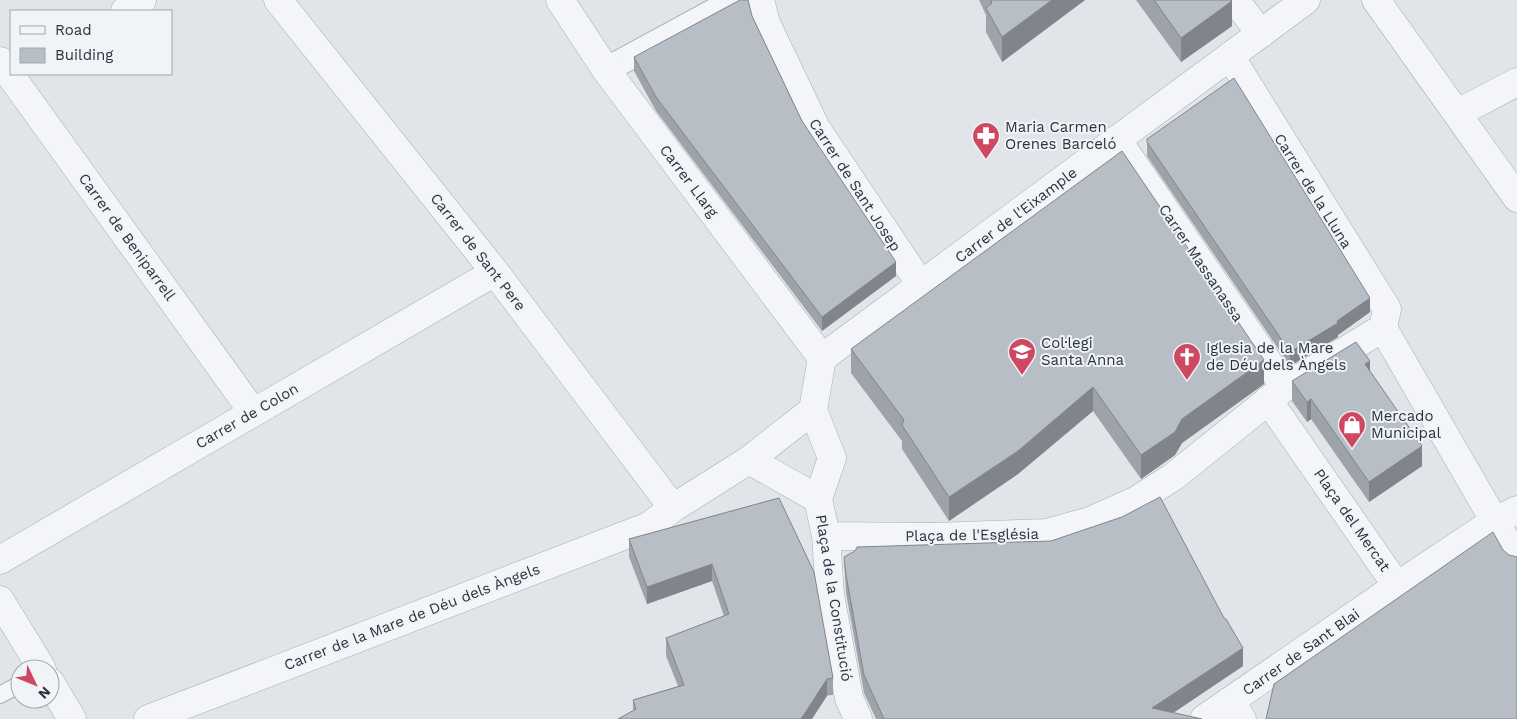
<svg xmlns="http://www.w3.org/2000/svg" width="1517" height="719" viewBox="0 0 1517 719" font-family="'Work Sans',sans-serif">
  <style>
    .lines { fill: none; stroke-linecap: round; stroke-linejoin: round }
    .service-casing { stroke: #a6acb4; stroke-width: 18 }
    .pedestrian-casing { stroke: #a6acb4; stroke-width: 27 }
    .minor-casing { stroke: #a6acb4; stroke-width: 29 }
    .tertiary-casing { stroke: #a6acb4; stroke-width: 29 }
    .service { stroke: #f4f5f8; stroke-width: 16 }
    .pedestrian { stroke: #f4f5f8; stroke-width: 25 }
    .minor { stroke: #f4f5f8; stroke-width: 28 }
    .tertiary { stroke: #f4f5f8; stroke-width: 28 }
    .wall { fill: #9ea3aa }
    .shaded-wall { fill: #81858b }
    .building { fill: #b8bec6; stroke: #81858b }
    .labels { text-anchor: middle; stroke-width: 4; stroke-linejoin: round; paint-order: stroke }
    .poi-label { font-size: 15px; fill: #293341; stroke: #f1f4f7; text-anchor: start }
    .street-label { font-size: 15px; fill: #293341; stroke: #f1f4f7 }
  </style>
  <rect width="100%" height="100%" fill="#e1e5ea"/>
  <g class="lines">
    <defs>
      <path id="service" d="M0,695L20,684"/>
      <path id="pedestrian" d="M606,70L735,0"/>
      <path id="minor" d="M278,0L495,272L673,508
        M560,0L606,70L822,358
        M760,0L766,23L816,128L921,285
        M1235,0L1261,34
        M1376,0L1517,198
        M125,11L142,0
        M1230,56L1387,309L1383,328
        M0,61L253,412
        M1458,113L1517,82
        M1117,139L1285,387
        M1383,328L1517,560
        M822,358L1306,0
        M822,358L813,410L832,458L818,499L826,536L830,595L849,698L858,719
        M1268,400L1397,586
        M749,460L818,499
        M826,536L933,537L1047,533L1090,521L1135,501L1173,477L1285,387L1383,328
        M0,560L495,272
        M0,600L42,669
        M50,682L72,719
        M1230,701L1242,719
        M148,719L649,526L673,508L749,460L813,410"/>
      <path id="tertiary" d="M1204,719L1397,586L1495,521L1517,510"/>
    </defs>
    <!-- service casing -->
    <use href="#service" class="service-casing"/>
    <!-- pedestrian casing -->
    <use href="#pedestrian" class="pedestrian-casing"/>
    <!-- minor casing -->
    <use href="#minor" class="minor-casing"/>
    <!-- tertiary casing -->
    <use href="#tertiary" class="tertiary-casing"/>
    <!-- service -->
    <use href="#service" class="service"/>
    <!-- pedestrian -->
    <use href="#pedestrian" class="pedestrian"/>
    <!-- minor -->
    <use href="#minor" class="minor"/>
    <!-- tertiary -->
    <use href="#tertiary" class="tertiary"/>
  </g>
  <!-- wall -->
  <path class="wall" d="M979,0H1085L1002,62L986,32V15Z
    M1136,0H1231L1232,26L1181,62Z
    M752,16L802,121L896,276L822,331L656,111L634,71V57Z
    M1147,139L1370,312L1338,335V337L1290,366L1147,156Z
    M851,349L1264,384L1182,443L1175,455L1141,479L1093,411L1018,474L949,521L902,449V441L851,373Z
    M1370,371L1422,466L1369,502L1311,419L1307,422L1292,401V381Z
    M779,498L833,678V695L633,710V700L678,686L666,656V638L724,616L712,581L647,604L629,557V539Z
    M844,557L1243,666L1173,713L1202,719H876L864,693L846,593Z"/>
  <!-- shaded-wall -->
  <path class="shaded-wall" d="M1052,0H1085L1002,62V37Z
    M1232,1V26L1181,62V38Z
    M896,262V276L822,331V317Z
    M1370,298V312L1338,335V337L1290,366V352L1337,321Z
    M1264,360V384L1182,443L1175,455L1141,479V455L1182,419Z
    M1370,361V381L1365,364Z
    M1093,387V411L1018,474L949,521V497Z
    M1311,399V419L1307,422V402Z
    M1422,446V466L1369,502V482Z
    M712,564V581L647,604V587Z
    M1243,648V666L1164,719L1152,708Z
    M827,679V696L812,719H801Z"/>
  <!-- building -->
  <path class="building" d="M740,0H748L752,16L802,121L896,262L822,317L656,97L634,57Z
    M991,0H1052L1002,37L986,8L992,3Z
    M1154,0H1231L1232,1L1181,38Z
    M1234,78L1370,298L1337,321L1338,323L1290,352L1147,142V139Z
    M1122,151L1264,360L1182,419L1175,432L1141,455L1093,387L1018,451L949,497L902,425L904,420L851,349Z
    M1356,342L1370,361L1365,364L1422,446L1369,482L1311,399L1307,402L1292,381Z
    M1160,497L1224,618L1226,619L1243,648L1152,708L1202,719H884L864,675L846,575L844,557L855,551L857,547L1051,541L1122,517Z
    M779,498L814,572L833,678L827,679L801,719H618L636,709L633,700L684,685L666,638L729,614L712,564L647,587L629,539Z
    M1493,532L1503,550L1509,555L1517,557V719H1266L1274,684Z"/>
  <!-- icons -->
  <defs>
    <symbol id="pharmacy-pin" viewBox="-11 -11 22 30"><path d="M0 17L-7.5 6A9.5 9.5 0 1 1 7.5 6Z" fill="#cd4860" stroke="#f1f4f7"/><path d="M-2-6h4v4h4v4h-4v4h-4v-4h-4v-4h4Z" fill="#fff"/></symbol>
    <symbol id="school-pin" viewBox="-11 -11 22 30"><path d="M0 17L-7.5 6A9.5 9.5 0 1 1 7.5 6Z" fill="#cd4860" stroke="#f1f4f7"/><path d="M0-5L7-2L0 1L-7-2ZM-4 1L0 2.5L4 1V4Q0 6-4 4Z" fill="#fff"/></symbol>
    <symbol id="church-pin" viewBox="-11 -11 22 30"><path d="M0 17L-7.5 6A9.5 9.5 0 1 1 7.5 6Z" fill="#cd4860" stroke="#f1f4f7"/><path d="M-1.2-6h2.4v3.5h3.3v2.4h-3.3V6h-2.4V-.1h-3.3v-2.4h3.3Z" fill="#fff"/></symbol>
    <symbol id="shop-pin" viewBox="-11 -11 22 30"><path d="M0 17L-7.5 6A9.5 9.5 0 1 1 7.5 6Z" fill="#cd4860" stroke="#f1f4f7"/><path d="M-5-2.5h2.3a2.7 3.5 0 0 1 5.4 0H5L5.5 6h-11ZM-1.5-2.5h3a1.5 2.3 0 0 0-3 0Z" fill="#fff"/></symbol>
  </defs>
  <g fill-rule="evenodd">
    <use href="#pharmacy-pin" x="970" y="120" width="32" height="43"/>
    <use href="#school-pin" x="1006" y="336" width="32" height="43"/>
    <use href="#church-pin" x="1171" y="341" width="32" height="43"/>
    <use href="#shop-pin" x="1336" y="409" width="32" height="43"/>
  </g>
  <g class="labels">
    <!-- poi labels -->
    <g class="poi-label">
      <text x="1005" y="132">Maria Carmen<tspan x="1005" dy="17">Orenes Barceló</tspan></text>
      <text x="1041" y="348">Col·legi<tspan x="1041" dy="17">Santa Anna</tspan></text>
      <text x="1206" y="353">Iglesia de la Mare<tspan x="1206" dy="17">de Déu dels Àngels</tspan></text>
      <text x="1371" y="421">Mercado<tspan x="1371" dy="17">Municipal</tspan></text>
    </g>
    <!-- street labels -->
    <g class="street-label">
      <text transform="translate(689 181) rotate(53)" y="5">Carrer Llarg</text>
      <text transform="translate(855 185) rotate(57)" y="5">Carrer de Sant Josep</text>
      <text transform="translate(1313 191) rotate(58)" y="5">Carrer de la Lluna</text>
      <text transform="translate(1016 215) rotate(-37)" y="5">Carrer de l'Eixample</text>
      <text transform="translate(127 237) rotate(54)" y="5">Carrer de Beniparrell</text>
      <text transform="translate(478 252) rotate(52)" y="5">Carrer de Sant Pere</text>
      <text transform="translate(1201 263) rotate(56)" y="5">Carrer Massanassa</text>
      <text transform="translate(247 416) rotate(-30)" y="5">Carrer de Colon</text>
      <text transform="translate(1352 520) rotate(55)" y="5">Plaça del Mercat</text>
      <text transform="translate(972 535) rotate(-1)" y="5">Plaça de l'Església</text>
      <text transform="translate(834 598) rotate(81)" y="5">Plaça de la Constitució</text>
      <text transform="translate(412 617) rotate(-21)" y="5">Carrer de la Mare de Déu dels Àngels</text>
      <text transform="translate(1301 652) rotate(-35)" y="5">Carrer de Sant Blai</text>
    </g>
  </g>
  <!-- legend -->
  <rect x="10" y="10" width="162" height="65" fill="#f1f4f7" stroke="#a1a7ae"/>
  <rect x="20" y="26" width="25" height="8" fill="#f4f5f8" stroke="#a1a7ae"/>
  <text x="55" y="35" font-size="15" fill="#293341">Road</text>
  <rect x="20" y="48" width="25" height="15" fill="#b8bec6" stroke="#a1a7ae"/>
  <text x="55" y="60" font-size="15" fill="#293341">Building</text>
  <!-- north arrow -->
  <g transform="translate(35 684) rotate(133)"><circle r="24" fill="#f1f4f7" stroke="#a1a7ae"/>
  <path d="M0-4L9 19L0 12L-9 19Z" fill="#cd4860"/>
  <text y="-8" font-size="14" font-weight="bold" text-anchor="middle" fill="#293341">N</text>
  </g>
</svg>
